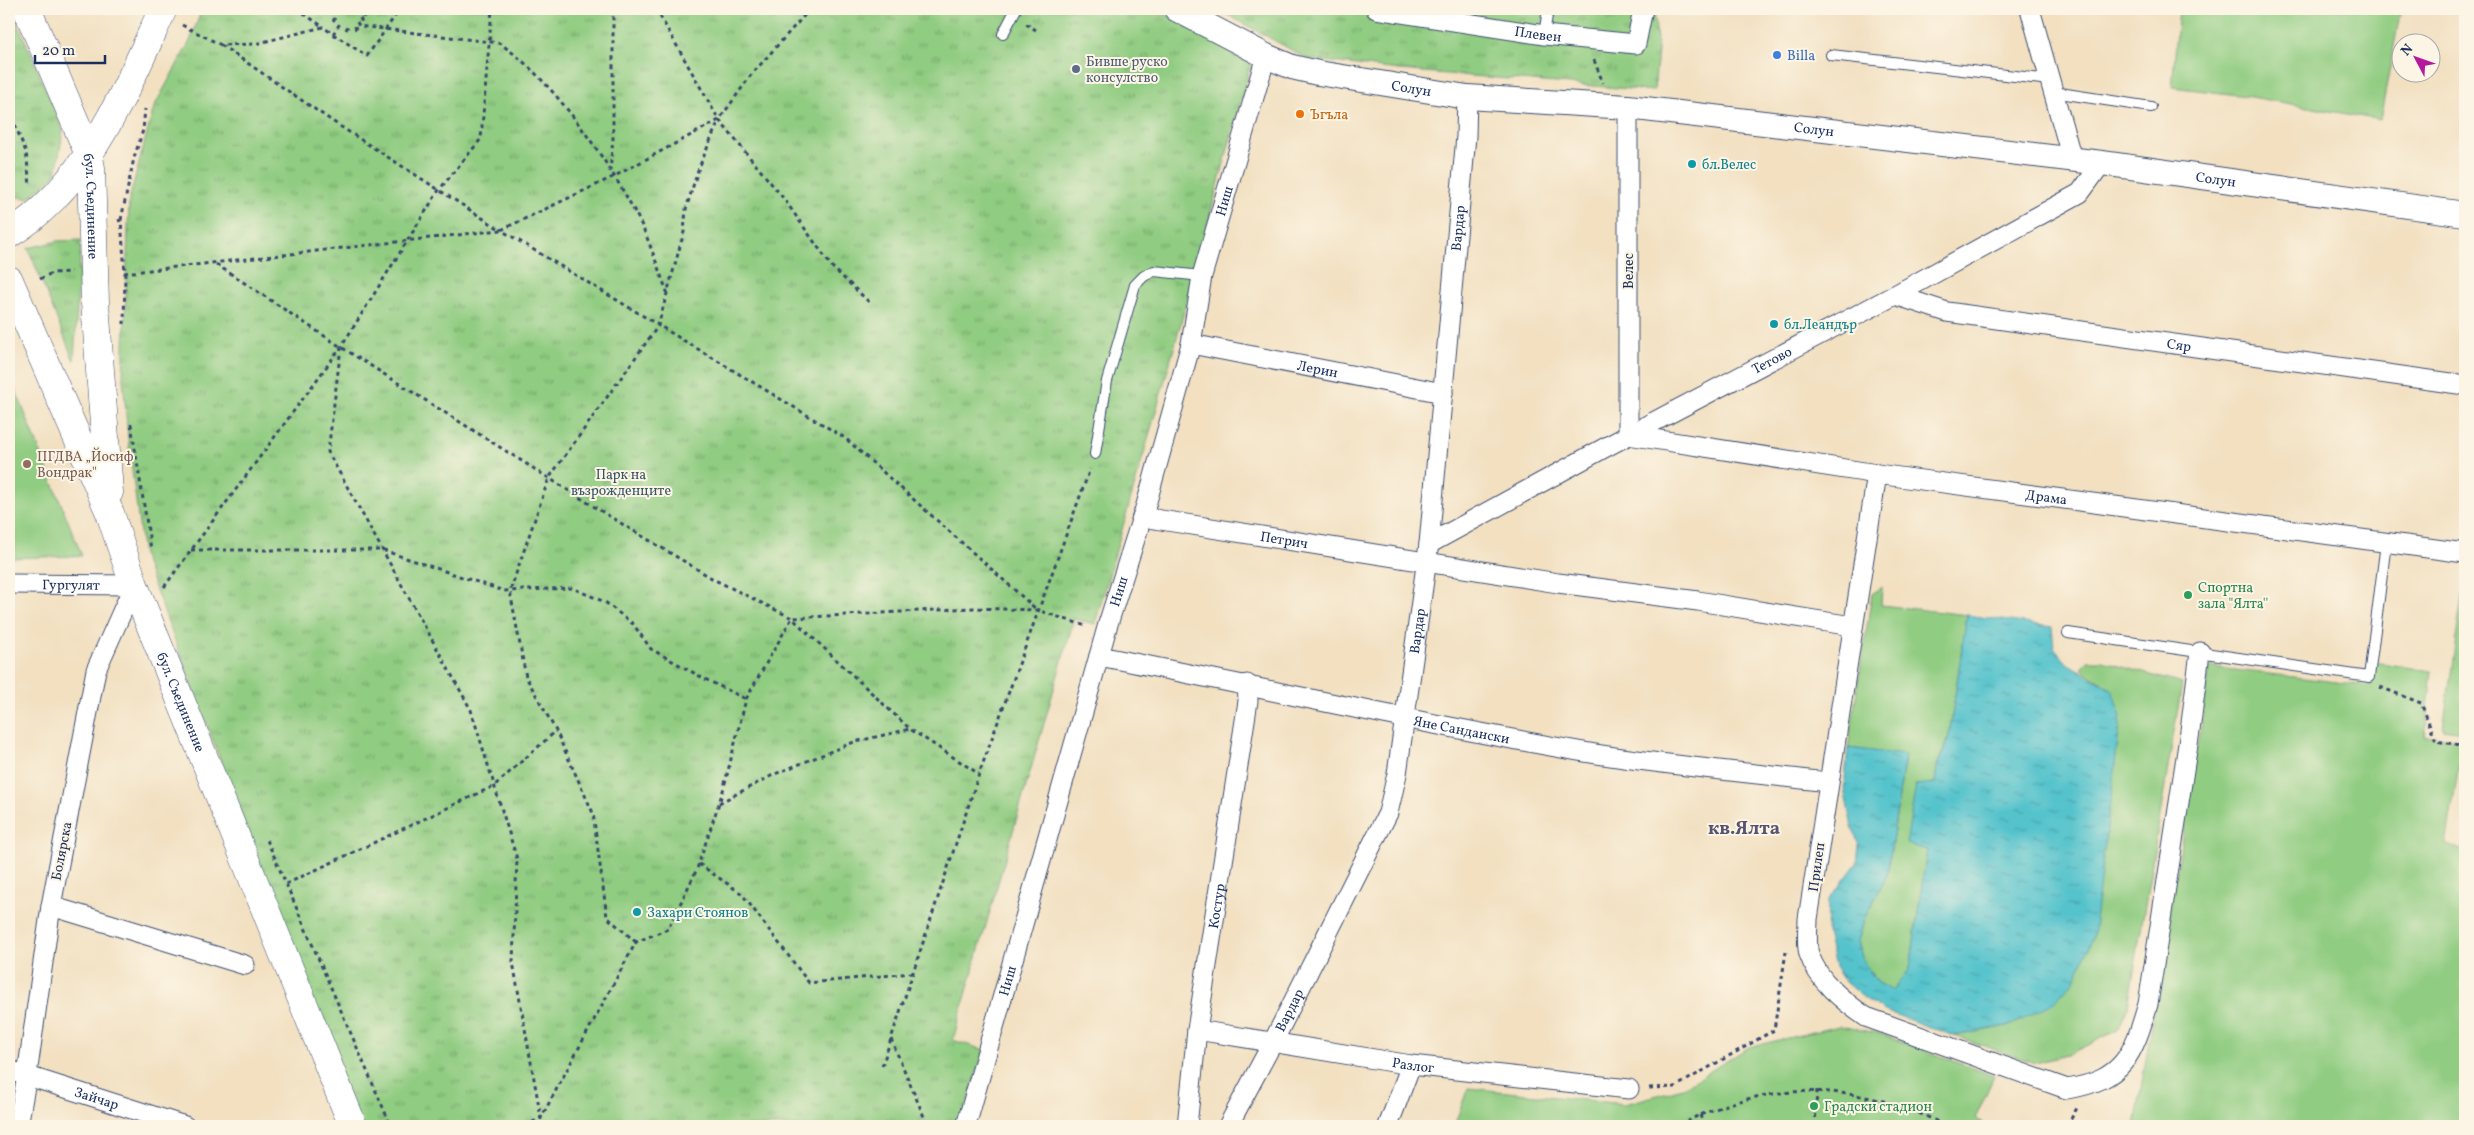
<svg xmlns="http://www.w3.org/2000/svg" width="2474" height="1135" viewBox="0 0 2474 1135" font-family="Vollkorn,serif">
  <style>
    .grass { fill: #90cc81; stroke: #567e70 }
    .park { fill: url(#park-tufts); stroke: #567e70 }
    .water { fill: url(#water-ripples); stroke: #387995 }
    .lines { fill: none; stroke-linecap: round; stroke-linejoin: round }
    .service-casing { stroke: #3b4a6d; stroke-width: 12 }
    .minor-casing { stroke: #3b4a6d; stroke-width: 21 }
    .tertiary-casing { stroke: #3b4a6d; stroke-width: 26 }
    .primary-casing { stroke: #3b4a6d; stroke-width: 29 }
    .path { stroke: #3b4a6d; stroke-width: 3; stroke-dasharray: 4 4; stroke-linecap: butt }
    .service { stroke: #fff; stroke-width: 10 }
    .minor { stroke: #fff; stroke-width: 19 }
    .tertiary { stroke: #fff; stroke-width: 24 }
    .primary { stroke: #fff; stroke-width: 28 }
    .shop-dot { fill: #3f7fe0; stroke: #fcf5e5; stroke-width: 2 }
    .service-dot { fill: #5c6f8a; stroke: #fcf5e5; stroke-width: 2 }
    .food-dot { fill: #e8710a; stroke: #fcf5e5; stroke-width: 2 }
    .culture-dot { fill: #0f9aa8; stroke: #fcf5e5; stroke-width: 2 }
    .education-dot { fill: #8d6e63; stroke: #fcf5e5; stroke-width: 2 }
    .leisure-dot { fill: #2e9e5b; stroke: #fcf5e5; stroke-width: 2 }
    .labels { text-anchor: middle; stroke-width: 4; stroke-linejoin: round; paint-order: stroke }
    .street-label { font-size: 14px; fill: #1b2f5e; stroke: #fcf5e5 }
    .shop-label { font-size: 14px; fill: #366cbe; stroke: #fcf5e5; text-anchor: start }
    .service-label { font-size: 14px; fill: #4e5e75; stroke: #fcf5e5; text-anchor: start }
    .food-label { font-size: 14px; fill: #c56008; stroke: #fcf5e5; text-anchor: start }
    .culture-label { font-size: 14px; fill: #0d838f; stroke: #fcf5e5; text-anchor: start }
    .education-label { font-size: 14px; fill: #785e54; stroke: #fcf5e5; text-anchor: start }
    .park-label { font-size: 14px; fill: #385667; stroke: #fcf5e5 }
    .leisure-label { font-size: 14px; fill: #27864d; stroke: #fcf5e5; text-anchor: start }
    .district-label { font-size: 19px; font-weight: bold; fill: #585370; stroke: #fcf5e5 }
  </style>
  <defs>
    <pattern id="park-tufts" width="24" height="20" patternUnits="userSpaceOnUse" patternTransform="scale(1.25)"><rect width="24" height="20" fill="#90cc81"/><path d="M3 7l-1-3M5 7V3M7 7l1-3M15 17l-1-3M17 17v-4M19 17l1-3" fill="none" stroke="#75a66d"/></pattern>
    <pattern id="water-ripples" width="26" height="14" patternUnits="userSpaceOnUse" patternTransform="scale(1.25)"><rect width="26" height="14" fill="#55c3cc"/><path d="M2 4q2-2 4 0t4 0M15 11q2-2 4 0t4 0" fill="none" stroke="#469fa9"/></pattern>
  </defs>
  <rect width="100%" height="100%" fill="#fcf5e5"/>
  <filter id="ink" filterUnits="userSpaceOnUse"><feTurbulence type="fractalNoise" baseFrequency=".02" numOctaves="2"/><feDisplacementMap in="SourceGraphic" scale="10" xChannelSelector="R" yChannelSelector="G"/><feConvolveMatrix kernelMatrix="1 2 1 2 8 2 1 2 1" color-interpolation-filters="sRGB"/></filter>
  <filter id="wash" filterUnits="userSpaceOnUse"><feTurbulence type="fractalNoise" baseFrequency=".0096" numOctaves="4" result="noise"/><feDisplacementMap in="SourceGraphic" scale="20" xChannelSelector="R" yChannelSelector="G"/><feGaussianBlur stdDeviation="1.12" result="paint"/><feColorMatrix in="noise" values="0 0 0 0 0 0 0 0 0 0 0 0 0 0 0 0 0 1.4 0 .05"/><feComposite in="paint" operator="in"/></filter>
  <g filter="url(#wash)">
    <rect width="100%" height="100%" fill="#f2e0c1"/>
    <!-- grass -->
    <path class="grass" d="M2179,9H2401L2380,120L2246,96L2172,87Z
      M9,373L82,556L9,558Z
      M2465,576V732L2443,729Z
      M1882,587L1881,605L1967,615L1949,736L1937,766L1935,783L1915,785L1927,850L1910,969L1892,990L1878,983L1863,962L1858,941L1865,917L1887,876L1905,756L1848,748L1872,594Z
      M2087,661H2102L2182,684L2128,1007L2118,1030L2067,1055L2035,1063L1954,1036L2012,1025L2112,690L2081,669Z
      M2374,662L2432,671L2425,736L2463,740L2446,845L2465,851V1126H2135L2210,667L2370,686Z
      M1839,1026L1878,1033L1994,1076L1975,1119L1992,1126H1454L1468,1088L1625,1104L1683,1088L1749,1047Z"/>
    <!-- park -->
    <path class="park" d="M9,9H12L63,131L56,174L29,198L9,197Z
      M202,9H1156L1251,63L1176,341L1095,624L1074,619L953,1040L984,1050L960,1126H359L143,556L128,438L123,378L129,200L154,107L190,41Z
      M1217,9H1654L1658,51L1654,91L1399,70L1308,59Z
      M81,240L74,361L28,248L58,241Z"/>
    <!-- water -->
    <path class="water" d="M1967,615L2052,627L2054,647L2067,663L2112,690L2121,717L2093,937L2074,981L2053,1003L2012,1025L1954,1036L1885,1011L1864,998L1845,982L1835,967L1827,933L1828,901L1857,863L1859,845L1852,827L1844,789L1848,748L1905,755L1887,876L1865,917L1858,941L1863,962L1878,983L1892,990L1910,969L1927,850L1906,844L1916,785L1935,783L1937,766L1949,736Z"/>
  </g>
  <g filter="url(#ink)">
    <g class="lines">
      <defs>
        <path id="service" d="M1003,34L1016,9
          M1544,35L1548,9
          M1831,55L2050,80
          M2053,92L2151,107
          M1095,454L1107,381L1135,285L1144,276L1154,271L1202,276
          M2068,633L2369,677L2386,543"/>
        <g id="minor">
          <path id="s1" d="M1376,9L1544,35L1636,44L1643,9"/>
          <path d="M2030,9L2072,159"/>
          <path id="s2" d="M1628,107V435L1877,474L2465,553"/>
          <path id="s3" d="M1895,295L1947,312L2465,385"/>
          <path id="s4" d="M1191,344L1443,393"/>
          <path d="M1877,474L1808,919C1808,929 1806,944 1809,954C1818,981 1843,1001 1866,1017L2067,1089C2124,1080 2133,1055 2148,1004L2190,731L2200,652"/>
          <path id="s5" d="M1142,517L1558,583L1698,601L1852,626"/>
          <path id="s6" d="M1429,544L1606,447L1895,295L2080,193L2102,163"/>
          <path id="s7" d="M9,584L134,585L96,670L51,906L27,1075L18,1126"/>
          <path id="s8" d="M1099,656C1265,688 1429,726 1596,754C1672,766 1751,773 1828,782"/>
          <path d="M51,906L245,965"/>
          <path id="s9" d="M1197,1030L1411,1065L1629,1089"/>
          <path id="s10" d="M9,1070L185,1126"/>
          <path id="s11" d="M966,1126L1108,624L1146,505L1191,344L1202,276L1266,56"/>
          <path id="s12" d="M1187,1126L1197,1030L1248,701L1247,684"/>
          <path id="s13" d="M1228,1126L1273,1042L1388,813L1397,774L1429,544L1466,136L1467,97"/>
          <path d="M1388,1126L1411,1065"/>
        </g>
        <g id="tertiary">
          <path id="s14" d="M1176,9L1266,56L1292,67L1318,73L1467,97L1628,107L2102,163L2465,214"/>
        </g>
        <g id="primary">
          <path id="s15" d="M27,9L88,152L91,168L95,303L109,492"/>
          <path d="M9,234C87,187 126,89 163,9"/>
          <path id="s16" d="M9,280L110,513L134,585L353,1126"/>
        </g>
      </defs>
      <!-- service casing -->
      <use href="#service" class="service-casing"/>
      <!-- minor casing -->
      <use href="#minor" class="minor-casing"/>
      <!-- tertiary casing -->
      <use href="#tertiary" class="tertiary-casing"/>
      <!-- primary casing -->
      <use href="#primary" class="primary-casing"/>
      <!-- path -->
      <path class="path" d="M297,9L322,26
        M656,9L719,120L784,199L832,267L869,302
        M329,12L334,11
        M362,15L365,17
        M360,18L362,22
        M333,21L335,18
        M357,22L359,26L499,43C552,77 615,170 642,226C652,248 659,272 668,294
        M1026,24L1036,30
        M182,25L221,45L255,44L323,27L333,34L341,22
        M355,26L356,30
        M346,30L348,26
        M333,34L367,56L400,9
        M221,45L335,123L501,230L613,177L719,120L751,75L810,9
        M1594,60L1603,83
        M9,110L26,152L30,185
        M610,172L613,138V9
        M121,220L134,158L143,130L145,109
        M118,221L121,220L125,273L124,324
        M216,264L341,347L609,516L715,580L792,618L910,729L979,774
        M124,273L501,230L845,438L1037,610
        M40,279L52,273L71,272
        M341,347L328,452L471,710L517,859L513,962L541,1118L540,1126
        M131,424L151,549
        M191,550H382L504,591L572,588L605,602L633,624L651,649L703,678L746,699
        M164,587L341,347L439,190L481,139L492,9
        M2380,687L2421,703L2436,741L2465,746
        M719,803L775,774L854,742L910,729
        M267,840L391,1126
        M699,864L742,894L809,983L912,973
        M286,884L494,786L556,731
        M636,942L607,917L593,813L556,731L526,677L510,591L549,478L658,326L684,232L686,209L698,170L719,120
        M891,1039L928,1126
        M882,1066L979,774L1090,469
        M1649,1088L1675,1087L1774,1030L1786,952
        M1700,1115L1704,1126
        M525,1126L541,1118L636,942L668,929L697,869L723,791L746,699L792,618L973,608L1037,610L1086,626
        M1680,1126C1693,1117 1707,1112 1721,1107C1795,1080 1877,1089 1946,1126
        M1815,1126L1817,1090
        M1927,1126L1930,1119
        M2067,1126L2077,1108"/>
      <!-- service -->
      <use href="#service" class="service"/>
      <!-- minor -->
      <use href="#minor" class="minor"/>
      <!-- tertiary -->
      <use href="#tertiary" class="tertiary"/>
      <!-- primary -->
      <use href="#primary" class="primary"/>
    </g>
  </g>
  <!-- markers -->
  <circle class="shop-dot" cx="1777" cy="55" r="5"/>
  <circle class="service-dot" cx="1076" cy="69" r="5"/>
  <circle class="food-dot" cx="1300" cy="114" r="5"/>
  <g class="culture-dot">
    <circle cx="1692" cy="164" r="5"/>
    <circle cx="1774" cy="324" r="5"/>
    <circle cx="637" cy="912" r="5"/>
  </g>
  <circle class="education-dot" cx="27" cy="464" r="5"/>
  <g class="leisure-dot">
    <circle cx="2188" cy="595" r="5"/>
    <circle cx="1814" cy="1106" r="5"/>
  </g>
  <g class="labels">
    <!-- street labels -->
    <g class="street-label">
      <text dy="5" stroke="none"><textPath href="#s1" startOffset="164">Плевен</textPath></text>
      <text dy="5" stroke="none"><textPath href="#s14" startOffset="251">Солун</textPath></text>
      <text dy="5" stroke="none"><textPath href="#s14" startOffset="656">Солун</textPath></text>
      <text dy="5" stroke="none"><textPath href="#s14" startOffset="1061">Солун</textPath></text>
      <text dy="5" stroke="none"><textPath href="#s11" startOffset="961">Ниш</textPath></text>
      <text dy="5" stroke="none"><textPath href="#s15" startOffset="210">бул. Съединение</textPath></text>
      <text dy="5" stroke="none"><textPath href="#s13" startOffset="941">Вардар</textPath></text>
      <text transform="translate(1628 271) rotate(-90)" y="5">Велес</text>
      <text dy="5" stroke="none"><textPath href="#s3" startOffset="289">Сяр</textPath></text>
      <text dy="5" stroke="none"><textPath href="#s6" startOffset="389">Тетово</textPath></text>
      <text dy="5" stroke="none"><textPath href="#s4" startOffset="129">Лерин</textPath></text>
      <text dy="5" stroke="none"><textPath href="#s2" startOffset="751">Драма</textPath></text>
      <text dy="5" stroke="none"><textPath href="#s5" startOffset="144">Петрич</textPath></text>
      <text dy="5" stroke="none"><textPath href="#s7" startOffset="62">Гургулят</textPath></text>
      <text dy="5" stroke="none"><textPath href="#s11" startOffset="556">Ниш</textPath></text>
      <text dy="5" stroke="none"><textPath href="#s13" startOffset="536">Вардар</textPath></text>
      <text dy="5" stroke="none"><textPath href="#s16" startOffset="456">бул. Съединение</textPath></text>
      <text dy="5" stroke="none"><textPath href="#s8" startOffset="370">Яне Сандански</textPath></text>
      <text transform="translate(61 851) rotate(-79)" y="5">Болярска</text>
      <text transform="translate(1816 867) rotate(-82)" y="5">Прилеп</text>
      <text dy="5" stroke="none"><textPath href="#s12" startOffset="222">Костур</textPath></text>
      <text dy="5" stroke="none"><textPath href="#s11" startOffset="151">Ниш</textPath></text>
      <text dy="5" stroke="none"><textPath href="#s13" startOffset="131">Вардар</textPath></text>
      <text dy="5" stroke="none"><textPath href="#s9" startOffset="219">Разлог</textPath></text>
      <text dy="5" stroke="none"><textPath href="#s10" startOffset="92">Зайчар</textPath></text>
    </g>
    <!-- shop labels -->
    <g class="shop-label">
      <text x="1787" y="60">Billa</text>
    </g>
    <!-- service labels -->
    <g class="service-label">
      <text x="1086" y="66">Бивше руско<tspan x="1086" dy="16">консулство</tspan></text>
    </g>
    <!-- food labels -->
    <g class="food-label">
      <text x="1310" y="119">Ъгъла</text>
    </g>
    <!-- culture labels -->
    <g class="culture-label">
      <text x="1702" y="169">бл.Велес</text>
      <text x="1784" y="329">бл.Леандър</text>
      <text x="647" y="917">Захари Стоянов</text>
    </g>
    <!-- education labels -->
    <g class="education-label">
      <text x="37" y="461">ПГДВА „Йосиф<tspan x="37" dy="16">Вондрак"</tspan></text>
    </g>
    <!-- park labels -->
    <g class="park-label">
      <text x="621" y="479">Парк на<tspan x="621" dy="16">възрожденците</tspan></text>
    </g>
    <!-- leisure labels -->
    <g class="leisure-label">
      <text x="2198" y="592">Спортна<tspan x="2198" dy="16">зала "Ялта''</tspan></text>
      <text x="1824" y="1111">Градски стадион</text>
    </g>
    <!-- district labels -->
    <g class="district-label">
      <text x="1744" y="834">кв.Ялта</text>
    </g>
  </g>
  <!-- margin -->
  <rect width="2474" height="1135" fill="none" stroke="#fcf5e5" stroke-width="30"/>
  <!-- north arrow -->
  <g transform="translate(2416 58) rotate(311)"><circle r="24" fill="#fcf5e5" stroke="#a2a6af"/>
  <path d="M0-4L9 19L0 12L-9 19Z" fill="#b5179e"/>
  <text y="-8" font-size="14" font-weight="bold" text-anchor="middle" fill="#1b2f5e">N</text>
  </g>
  <!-- scale -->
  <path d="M35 55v8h70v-8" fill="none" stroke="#1b2f5e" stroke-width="2.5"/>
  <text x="42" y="55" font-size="15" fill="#1b2f5e" stroke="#fcf5e5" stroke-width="4" paint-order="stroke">20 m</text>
</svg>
